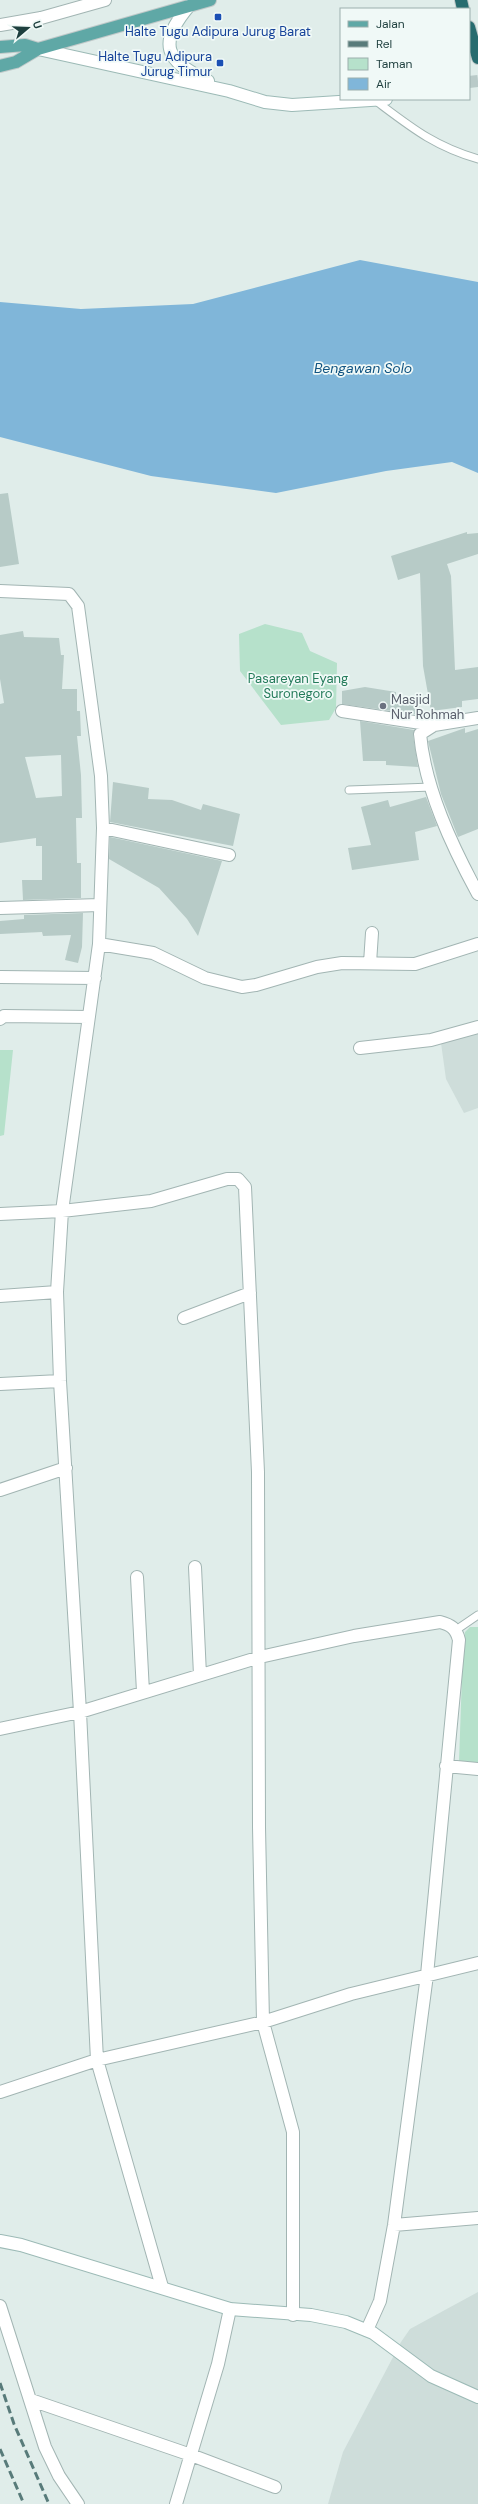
<svg xmlns="http://www.w3.org/2000/svg" width="478" height="2504" viewBox="0 0 478 2504" font-family="'DM Sans',sans-serif">
  <style>
    .built { fill: #ceddda }
    .green { fill: #b6e1cb }
    .water { fill: #80b6d9 }
    .building { fill: #b7cbc7; fill-rule: evenodd }
    .lines { fill: none; stroke-linecap: round; stroke-linejoin: round }
    .secondary-tunnel { stroke: #b9cac8; stroke-width: 12; stroke-dasharray: 12 6; stroke-linecap: butt }
    .lane-casing { stroke: #a2b5b3; stroke-width: 9 }
    .street-casing { stroke: #a2b5b3; stroke-width: 14 }
    .secondary-casing { stroke: #9cbab6; stroke-width: 14 }
    .primary-casing { stroke: #c0c9c9; stroke-width: 14 }
    .highway-casing { stroke: #c0c9c9; stroke-width: 14 }
    .lane { stroke: #fff; stroke-width: 7 }
    .street { stroke: #fff; stroke-width: 12 }
    .secondary { stroke: #fff; stroke-width: 12 }
    .primary { stroke: #5fa8a6; stroke-width: 12 }
    .highway { stroke: #276c6f; stroke-width: 12 }
    .rail { stroke: #587b7a; stroke-width: 3; stroke-dasharray: 8 4; stroke-linecap: butt }
    .transit-dot { fill: #1a4fb4; stroke: #f0f9f7; stroke-width: 1.5 }
    .worship-dot { fill: #6b7280; stroke: #f0f9f7; stroke-width: 1.5 }
    .labels { text-anchor: middle; stroke-width: 3.5; stroke-linejoin: round; paint-order: stroke }
    .transit-label { font-size: 13px; fill: #164399; stroke: #f0f9f7 }
    .park-label { font-size: 13px; fill: #247b5a; stroke: #f0f9f7 }
    .worship-label { font-size: 13px; fill: #5b616d; stroke: #f0f9f7; text-anchor: start }
    .water-label { font-size: 14px; font-style: italic; fill: #115482; stroke: #f0f9f7 }
  </style>
  <rect width="100%" height="100%" fill="#e0edea"/>
  <!-- built -->
  <path class="built" d="M478,1030V1108L464,1113L446,1079L441,1043Z
    M478,2292V2504H328L343,2452L401,2342L410,2329Z"/>
  <!-- green -->
  <path class="green" d="M265,624L302,633L310,651L337,663L336,708L329,720L281,725L240,671L239,634Z
    M0,1050H13L4,1135L0,1136Z
    M470,1627H478V1764L459,1762L463,1646L465,1632Z"/>
  <!-- water -->
  <path class="water" d="M360,260L478,282V473L452,462L386,471L276,493L151,476L0,437V302L81,309L193,304Z"/>
  <!-- building -->
  <path class="building" d="M8,493L19,564L0,567V494Z
    M467,532V534L478,533V554L447,564L451,576L455,670L478,667V699L462,701V707L431,711L423,666L420,573L398,580L391,556Z
    M23,631L24,637L59,638L61,655H64L62,689H77V711H80L81,736H77L81,775L82,818H76L77,863H81V898L23,900L22,880H42V846H36V838L0,843V704L4,703L0,679V635ZM61,755L62,796L36,798L25,757Z
    M365,687L396,692V699L419,702L420,715L342,704V691Z
    M360,721L414,730L413,735L418,767L386,765V761H363Z
    M465,728V733L478,729V829L458,837L441,794L428,741Z
    M113,782L149,788L148,799L172,800L201,810L203,804L240,814L233,846L110,822Z
    M426,797L437,826L415,832L419,860L352,870L348,848L371,845L361,807L388,800L390,807Z
    M110,837L222,861L198,936L187,919L159,888L109,859Z
    M83,913L82,947L78,963L65,960L71,935L43,936L42,932L0,934V921L24,919V915Z"/>
  <g class="lines">
    <!-- secondary-tunnel -->
    <path class="secondary-tunnel" d="M469,82L478,81"/>
    <defs>
      <path id="lane" d="M376,101C412,128 434,146 478,159
        M349,790L432,787
        M456,1630L478,1615"/>
      <path id="street" d="M0,25L41,18L105,0
        M0,591L69,594L78,606L101,776L103,828L99,944L62,1211L57,1292L60,1381L80,1712L0,1729
        M342,711L434,725L478,718
        M434,725L420,734C425,789 452,846 478,894
        M103,828L229,855
        M0,908L100,905
        M99,944L153,953L205,978L242,987L256,985L317,967L342,963L415,964L478,944
        M370,963L372,933
        M0,977L95,978
        M0,1019L4,1016L89,1017
        M360,1048L431,1040L478,1027
        M0,1214L62,1211L151,1201L227,1179H238L245,1187L258,1472L259,1827L263,2022L293,2132V2315
        M0,1296L57,1292
        M184,1318L250,1293
        M0,1384L60,1381
        M0,1490L66,1468
        M195,1567L200,1675
        M137,1577L143,1692
        M446,1766L478,1769
        M0,2092L97,2060L80,1712L260,1657L354,1636L440,1622C451,1625 456,1628 459,1640L427,1975L394,2225L380,2301L367,2330
        M394,2225L478,2218
        M162,2287L97,2060L263,2022L351,1994L478,1963
        M0,2306L45,2447L59,2476L78,2504
        M31,2400L191,2455L275,2487
        M176,2504L218,2364L230,2309"/>
      <path id="secondary" d="M189,6C157,44 165,61 208,81
        M38,49L229,91L265,102L292,105L386,99
        M0,2241L21,2245L230,2309L311,2315L346,2322L373,2333L431,2376L478,2397"/>
      <path id="primary" d="M0,47L25,45L38,49
        M0,66L16,62L38,49L210,0"/>
      <path id="highway" d="M461,0L463,9
        M469,27L478,58"/>
    </defs>
    <!-- lane casing -->
    <use href="#lane" class="lane-casing"/>
    <!-- street casing -->
    <use href="#street" class="street-casing"/>
    <!-- secondary casing -->
    <use href="#secondary" class="secondary-casing"/>
    <!-- primary casing -->
    <use href="#primary" class="primary-casing"/>
    <!-- highway casing -->
    <use href="#highway" class="highway-casing"/>
    <!-- lane -->
    <use href="#lane" class="lane"/>
    <!-- street -->
    <use href="#street" class="street"/>
    <!-- secondary -->
    <use href="#secondary" class="secondary"/>
    <!-- primary -->
    <use href="#primary" class="primary"/>
    <!-- highway -->
    <use href="#highway" class="highway"/>
    <!-- rail -->
    <path class="rail" d="M0,2383L14,2424L49,2504
      M0,2449L24,2504"/>
  </g>
  <!-- markers -->
  <g class="transit-dot">
    <rect x="214" y="13" width="8" height="8" rx="2"/>
    <rect x="216" y="59" width="8" height="8" rx="2"/>
  </g>
  <circle class="worship-dot" cx="383" cy="706" r="4"/>
  <g class="labels">
    <!-- transit labels -->
    <g class="transit-label">
      <text x="218" y="36">Halte Tugu Adipura Jurug Barat</text>
      <text x="212" y="61" text-anchor="end">Halte Tugu Adipura<tspan x="212" dy="15">Jurug Timur</tspan></text>
    </g>
    <!-- park labels -->
    <g class="park-label">
      <text x="298" y="683">Pasareyan Eyang<tspan x="298" dy="15">Suronegoro</tspan></text>
    </g>
    <!-- worship labels -->
    <g class="worship-label">
      <text x="391" y="704">Masjid<tspan x="391" dy="15">Nur Rohmah</tspan></text>
    </g>
    <!-- water labels -->
    <g class="water-label">
      <text x="363" y="373">Bengawan Solo</text>
    </g>
  </g>
  <!-- legend -->
  <rect x="340" y="8" width="130" height="92" fill="#f0f9f7" stroke="#9cafad"/>
  <rect x="348" y="21" width="20" height="6" fill="#5fa8a6" stroke="#9cafad"/>
  <text x="376" y="28" font-size="12" fill="#1e3f3e">Jalan</text>
  <rect x="348" y="41" width="20" height="6" fill="#587b7a" stroke="#9cafad"/>
  <text x="376" y="48" font-size="12" fill="#1e3f3e">Rel</text>
  <rect x="348" y="58" width="20" height="12" fill="#b6e1cb" stroke="#9cafad"/>
  <text x="376" y="68" font-size="12" fill="#1e3f3e">Taman</text>
  <rect x="348" y="78" width="20" height="12" fill="#80b6d9" stroke="#9cafad"/>
  <text x="376" y="88" font-size="12" fill="#1e3f3e">Air</text>
  <!-- north arrow -->
  <g transform="translate(28 28) rotate(71)" stroke="#f0f9f7" stroke-width="3" paint-order="stroke">
  <path d="M0-3L7 15L0 10L-7 15Z" fill="#1e3f3e"/>
  <text y="-6" font-size="11" font-weight="bold" text-anchor="middle" fill="#1e3f3e">U</text>
  </g>
</svg>
